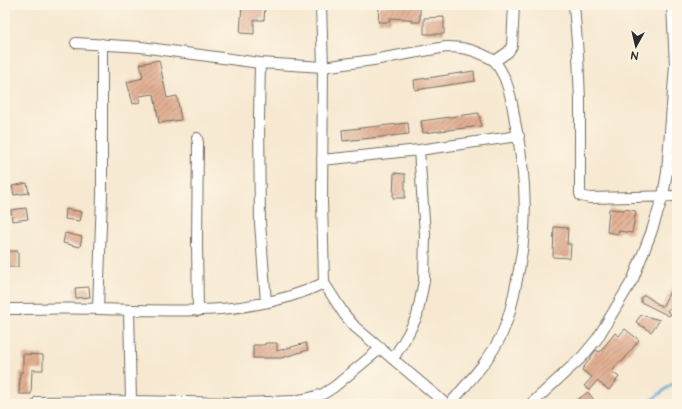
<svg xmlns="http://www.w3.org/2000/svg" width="682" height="409" viewBox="0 0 682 409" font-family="'Architects Daughter',sans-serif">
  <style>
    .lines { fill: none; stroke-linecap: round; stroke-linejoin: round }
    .stream { stroke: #5eaed9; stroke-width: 2.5 }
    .building { fill: url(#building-hatch) }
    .minor-casing { stroke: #726e65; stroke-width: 12 }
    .minor { stroke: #fff; stroke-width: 10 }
  </style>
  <defs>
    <pattern id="building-hatch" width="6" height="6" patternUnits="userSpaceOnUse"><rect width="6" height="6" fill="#e1af93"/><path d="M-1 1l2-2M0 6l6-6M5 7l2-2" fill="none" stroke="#b78f78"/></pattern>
  </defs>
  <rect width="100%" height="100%" fill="#fcf5e5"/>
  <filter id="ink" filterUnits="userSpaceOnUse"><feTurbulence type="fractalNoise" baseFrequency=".025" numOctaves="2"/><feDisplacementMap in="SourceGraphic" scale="8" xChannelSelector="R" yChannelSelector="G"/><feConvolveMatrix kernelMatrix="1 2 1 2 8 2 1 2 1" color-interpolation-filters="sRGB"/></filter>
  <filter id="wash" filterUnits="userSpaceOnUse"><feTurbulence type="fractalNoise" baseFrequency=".012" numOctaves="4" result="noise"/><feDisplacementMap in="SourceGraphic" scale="16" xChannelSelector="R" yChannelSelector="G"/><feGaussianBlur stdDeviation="0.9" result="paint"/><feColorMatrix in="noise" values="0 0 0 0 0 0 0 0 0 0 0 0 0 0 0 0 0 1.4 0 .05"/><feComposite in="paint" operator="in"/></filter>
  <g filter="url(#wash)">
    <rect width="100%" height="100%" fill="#f7e9d1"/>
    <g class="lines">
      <!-- stream -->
      <path class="stream" d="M647,404L677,380"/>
    </g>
    <g id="blocks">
      <!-- building -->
      <path class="building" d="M242,5H265L264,20H254V34L240,33Z
        M392,5H420V22H411L412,20L407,19L390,18V22H378L379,6Z
        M444,17V34H424V18Z
        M159,60L167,98L177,96L181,120L159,123L154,94L139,96L140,102L133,104L127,82L143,78L140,64Z
        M474,71L475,81L415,90L414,80Z
        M479,113L481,126L423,133L421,121Z
        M408,123L409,134L343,141L342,130Z
        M394,173L405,174V198H393Z
        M27,183L29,193L14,195L12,186Z
        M26,208L28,219L12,221L11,210Z
        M66,209L82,212L80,221L65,219Z
        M609,209L624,210V209L636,211L632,233L619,231L618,234L607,232Z
        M554,227L568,228L567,244H571L570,258L553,257Z
        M65,233L82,237L80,247L63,243Z
        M5,251H18V267H5Z
        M677,278V296L672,306H671L667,311L671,314L669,316L641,302V297L645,295L662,307Z
        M89,287L90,297L76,298L75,288Z
        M641,315L660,320L651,332L636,322Z
        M625,329L639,340L622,362L620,361L612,372L619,377L609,390L597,381L589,390L584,386L592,377L582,370L596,350L600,352L615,333L619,336Z
        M265,343H277V351L306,343L308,350L281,358H253V345H265Z
        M23,354L43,355V370H32L31,394H19L20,372H23Z
        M588,392L597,404H572Z"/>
    </g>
  </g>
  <g filter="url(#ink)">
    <use href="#blocks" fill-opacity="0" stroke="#726e65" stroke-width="1"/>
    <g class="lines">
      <defs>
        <path id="minor" d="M321,5L323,67L322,200L324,283L344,314L355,327L446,404
          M574,5L578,55L580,100V194L581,196L590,198L677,196
          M76,43L141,47L260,63L323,67L373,60L446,47C466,47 478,51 495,61
          M260,63L259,118L260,223L266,302
          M197,138L198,143L197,244L198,311
          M322,160L419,150L519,136
          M5,309C36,309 68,308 99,309C175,311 254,317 324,283
          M98,309L102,196V44
          M129,310L131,401
          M393,359L408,334L417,316L424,281L425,234L419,150
          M38,402L131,401L239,403L294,401L310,398L323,394L334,387L381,348
          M450,404C468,382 489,361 501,336C508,321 512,305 515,289C529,231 527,179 515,121C513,108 511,94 506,82C504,75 499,68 495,61L508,52L512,46L514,5
          M531,404L582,357L597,339L633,279L651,233L663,196L667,172L675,65L672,5"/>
      </defs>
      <!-- minor casing -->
      <use href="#minor" class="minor-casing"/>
      <!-- minor -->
      <use href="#minor" class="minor"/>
    </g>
  </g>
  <!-- margin -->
  <rect width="682" height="409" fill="none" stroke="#fcf5e5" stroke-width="20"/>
  <!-- north arrow -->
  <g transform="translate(636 46) rotate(188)" stroke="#fcf5e5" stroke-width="3" paint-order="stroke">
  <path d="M0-3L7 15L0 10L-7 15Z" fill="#2b2b2b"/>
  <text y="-6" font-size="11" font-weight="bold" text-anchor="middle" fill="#2b2b2b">N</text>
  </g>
</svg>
